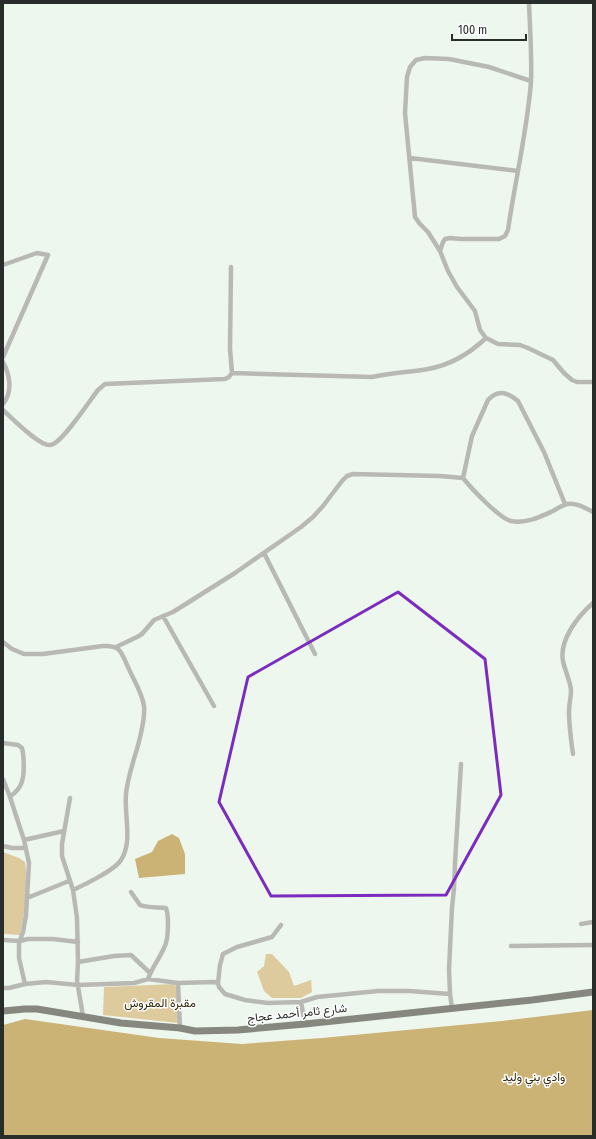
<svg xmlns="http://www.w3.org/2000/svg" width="596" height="1139" viewBox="0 0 596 1139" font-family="'Fira Sans Condensed',Vazirmatn,sans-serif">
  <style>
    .green { fill: #ddcb9d }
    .forest { fill: #cab375 }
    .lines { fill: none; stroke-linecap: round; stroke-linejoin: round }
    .street { stroke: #b8b9b4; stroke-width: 4.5 }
    .primary { stroke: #868880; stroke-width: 7 }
    .marked { fill: none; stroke: #7b2cbf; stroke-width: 3; stroke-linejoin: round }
    .labels { text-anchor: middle; stroke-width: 3; stroke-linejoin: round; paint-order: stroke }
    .park-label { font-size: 12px; fill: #32280b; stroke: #fff }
    .street-label { font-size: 12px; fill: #292d29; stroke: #fff }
  </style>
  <rect width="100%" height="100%" fill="#edf7ee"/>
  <!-- green -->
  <path class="green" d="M3,852L19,858L25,862C29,886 25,911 20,935L3,934Z
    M266,954H272L289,972L294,986L311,980L312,992L301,998H272L264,991L257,972L264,966Z
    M175,984L178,994V1023L103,1015L104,987Z"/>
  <!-- forest -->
  <path class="forest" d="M172,834L179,838L185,854V874L139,878L135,859L152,852L158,841Z
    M593,1010V1136H3V1025L25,1019L159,1038L242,1044L322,1038L502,1021Z"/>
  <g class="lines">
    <!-- street -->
    <path class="street" d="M531,81L489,67L449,59L425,58L416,60L410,67L407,77L405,113L415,217L420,224L428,232L440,251L448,271L457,287L475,311L480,330L486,338L498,344L520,345L528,348L553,360L564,373L572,380L577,382H593
      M410,158L518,171
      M440,251L443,242L445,239L450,238L461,239H499L505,236L508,230C515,181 527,132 531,82C532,57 530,29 529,3
      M3,265L37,253L48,255L3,357
      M3,362C10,375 13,392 3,404
      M232,373L372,377C391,373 410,372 428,369C451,365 469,354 486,338
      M3,410C12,418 39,446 50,445C61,445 90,400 98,390L105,384L225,379L229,377L232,373L230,349L231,267
      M463,478L472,436L488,400C498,389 507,392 518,401L544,452L565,504
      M264,553L315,654
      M163,616L214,706
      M3,642L12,649L24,654H43L103,646C121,645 121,652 128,667C133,679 142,692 144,706C145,715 143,724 141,733C137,753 128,773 126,794C124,815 133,842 121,860C115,870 84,885 73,890L77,918L78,962L77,981L83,1016
      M116,647L137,637L142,634L154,620L173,612L235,573L301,527L313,517L323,506L342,481L347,476L353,474L440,476L463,478C471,488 500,519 511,521C526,524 540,517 553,511C560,507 565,503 573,504C579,504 587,509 593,512
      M3,743L18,745L22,748C24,756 25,776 21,784C19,790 14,793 10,797
      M573,754C571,740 569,726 569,712C569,704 571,697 571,690C570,680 565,671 563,661C559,640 578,616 593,603
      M3,779L10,797L24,840L29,863L26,915L23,932L19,943V958L25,984
      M70,798L62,844V856L73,890
      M24,840L64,831
      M3,846L12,848H25
      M131,892L140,905C148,908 157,907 166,908C168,913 168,918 168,924C168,932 168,941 164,948C159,959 152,968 148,979
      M27,898L69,881
      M581,924L593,922
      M3,940L20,941L28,939H53L78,942
      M511,946L593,945
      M78,962L114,956L131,955L150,973
      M178,983L180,1028
      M218,983L220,965L223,954L237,947L272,937L281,925
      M3,988H9L25,984L46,982L78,985L134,983L148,979L178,983L214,982L218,983L219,987L225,994L245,1000L268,1003L301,1002L317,997L378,991H409L450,994
      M301,1002L305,1024
      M452,1008L450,994L449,969L452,908L454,888L455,863L461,764"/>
    <!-- primary -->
    <path class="primary" d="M3,1011L25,1009H37L121,1023L180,1028L195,1031L238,1030L305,1024L532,1000L593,992"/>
  </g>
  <!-- marked area -->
  <path class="marked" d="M398,592L485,659L501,795L446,895L271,896L219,802L248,677Z"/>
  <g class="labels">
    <!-- park labels -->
    <g class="park-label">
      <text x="160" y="1007">مقبرة المقروش</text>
      <text x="534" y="1081">وادي بني وليد</text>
    </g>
    <!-- street labels -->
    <g class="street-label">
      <text transform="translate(297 1013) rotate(-6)" y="4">شارع ثامر أحمد عجاج</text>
    </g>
  </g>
  <!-- border -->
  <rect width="596" height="1139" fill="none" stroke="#292d29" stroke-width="8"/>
  <!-- scale -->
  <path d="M452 34v6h74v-6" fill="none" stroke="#292d29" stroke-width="2"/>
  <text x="458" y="34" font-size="12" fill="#292d29" stroke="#ffffff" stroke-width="3" paint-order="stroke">100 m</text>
</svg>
